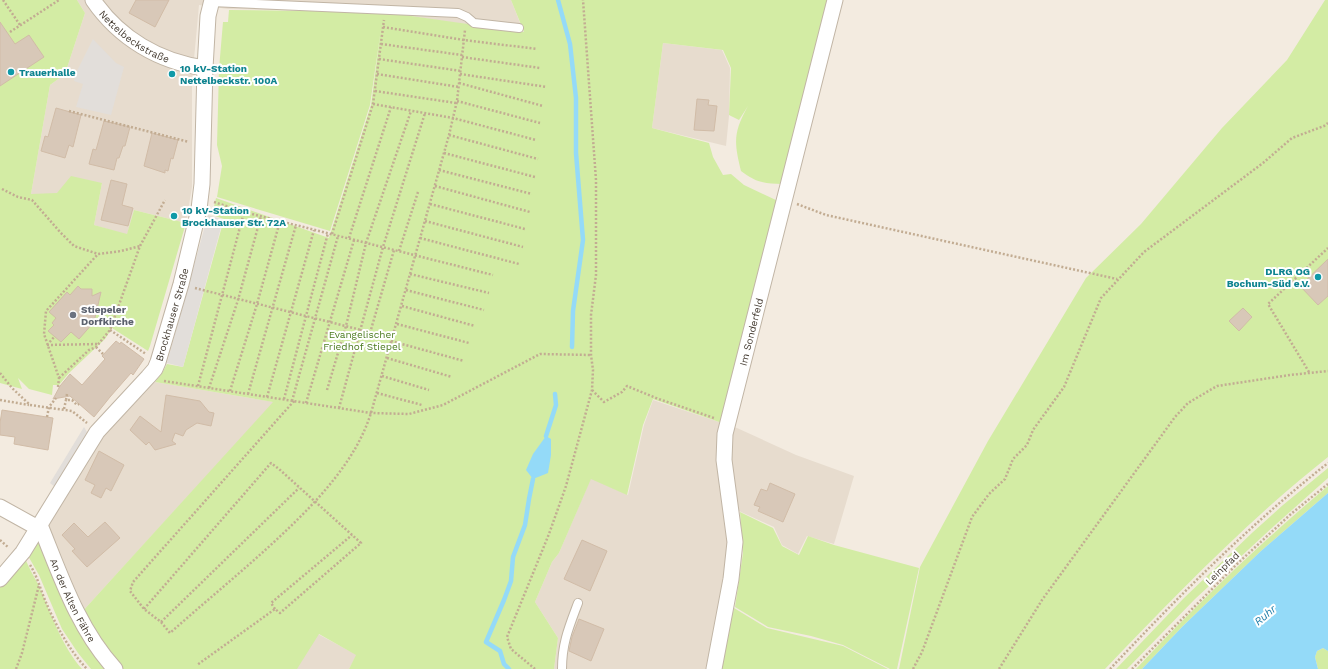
<svg xmlns="http://www.w3.org/2000/svg" width="1328" height="669" viewBox="0 0 1328 669" font-family="'Work Sans',sans-serif">
  <style>
    .residential { fill: #e7dcce }
    .green { fill: #d3eca4 }
    .parking { fill: #e2deda }
    .water { fill: #94daf8 }
    .lines { fill: none; stroke-linecap: round; stroke-linejoin: round }
    .stream { stroke: #94daf8; stroke-width: 4.5 }
    .building { fill: #d8c8b8; stroke: #d1bca7 }
    .service-casing { stroke: #c1b5a5; stroke-width: 10 }
    .minor-casing { stroke: #c1b5a5; stroke-width: 17 }
    .path { stroke: #c2ac92; stroke-width: 2.5; stroke-dasharray: 2 2; stroke-linecap: butt }
    .service { stroke: #fff; stroke-width: 8 }
    .minor { stroke: #fff; stroke-width: 15 }
    .culture-dot { fill: #0f9aa8; stroke: #fff; stroke-width: 1.5 }
    .worship-dot { fill: #6b7280; stroke: #fff; stroke-width: 1.5 }
    .labels { text-anchor: middle; stroke-width: 4; stroke-linejoin: round; paint-order: stroke }
    .street-label { font-size: 10px; fill: #443b31; stroke: #fff }
    .culture-label { font-size: 10px; font-weight: bold; fill: #0d838f; stroke: #fff; text-anchor: start }
    .worship-label { font-size: 10px; font-weight: bold; fill: #5b616d; stroke: #fff; text-anchor: start }
    .park-label { font-size: 10px; fill: #4b7b1f; stroke: #fff }
    .water-label { font-size: 11px; font-style: italic; fill: #1e7da9; stroke: #fff }
  </style>
  <rect width="100%" height="100%" fill="#f3ebe0"/>
  <!-- residential -->
  <path class="residential" d="M77,0H511L524,33L383,12L228,9L199,5L192,81V187L186,223L134,210L127,235L94,225L102,183L57,194H31L50,85L65,74L85,13Z
    M663,43L722,50L730,68L729,116L726,146L652,128Z
    M155,382L274,402L81,613L45,523L104,436Z
    M653,400L737,428L796,455L854,476L834,544L807,536L798,554L782,545L774,527L739,511L709,669H554L558,638L535,602L552,562L559,553L591,478L628,495L644,425Z
    M316,633L357,655L349,669H294Z"/>
  <!-- green -->
  <path class="green" d="M0,0H77L85,13L65,74L50,85L31,194L57,193L71,176L102,183L94,225L127,234L134,210L186,223L150,346L148,351L112,328L105,339L69,373L59,385H53L52,395L29,389L18,378L22,389L0,383Z
    M511,0H830L782,184C765,184 755,182 741,171C734,142 733,133 748,106L739,120L729,115L731,68L723,50L663,43L652,128L709,143L713,157L723,175L731,174L744,185L778,201L722,423L653,399L643,425L627,495L591,479L559,553L552,562L535,602L558,638L554,669H349L356,655L319,634L297,669H119L81,613L273,402L155,382L162,373L167,364L183,367L224,219L212,215L216,198L329,238L371,105L381,29L370,105L330,231L217,197L222,166L217,145L219,69L223,22H228L229,10L383,12L524,32Z
    M1325,0H1328V457C1247,521 1176,595 1105,669H899L920,567L988,441L1086,278L1141,224L1222,128L1287,60Z
    M1328,468V478L1274,526L1195,599L1127,669H1116L1184,598L1253,532L1283,505Z
    M1328,486V493L1261,551L1183,626L1142,669H1136C1196,605 1260,543 1328,486Z
    M740,512L773,528L782,546L799,555L808,536L834,545L919,568L897,669H890L843,645L811,636L768,627L735,607L743,553Z
    M42,537L112,669H91L78,653L62,629L39,575L27,554Z
    M24,556C28,566 33,575 38,584C51,613 61,645 82,669H0V584Z
    M734,608L767,628L843,646L888,669H720Z
    M1323,648L1328,651V669H1318L1315,657L1317,651Z"/>
  <!-- parking -->
  <path class="parking" d="M93,39L116,63L124,67L111,115L76,107L83,84L74,81L76,73Z
    M208,215L223,220L183,367L167,363Z
    M84,427L87,432L55,487L50,483Z"/>
  <!-- water -->
  <path class="water" d="M546,436L551,439V455L548,473L533,479L526,470L533,454Z
    M1328,493V651L1323,648L1317,651L1315,657L1318,669H1142L1183,626L1261,551Z"/>
  <g class="lines">
    <!-- stream -->
    <path class="stream" d="M558,0L570,44L576,98V153L583,240L573,311L572,347
      M546,436L556,405L555,394
      M509,669L504,664L500,651L486,642L504,600L511,581L513,557L525,525L529,499L533,479"/>
  </g>
  <!-- building -->
  <path class="building" d="M136,0H169L155,27L129,13Z
    M0,22L15,44L29,35L44,57L0,86Z
    M697,99L709,100L708,105L717,106L714,131L694,130Z
    M56,108L81,115L73,147L69,145L65,158L41,151L45,136L48,137Z
    M104,121L130,127L125,146H123L119,158H117L114,170L89,164L93,149L96,150Z
    M152,133L178,140L173,159L171,158L168,171L165,170V173L144,166Z
    M111,180L127,184L122,205L133,208L128,226L101,220Z
    M1328,259V296L1318,305L1300,286Z
    M78,286L81,289H92V296L101,292L94,322L79,339L71,332L61,342L48,331L54,325L52,323L56,318L49,312L67,292L70,295Z
    M1243,308L1252,317L1239,331L1229,321Z
    M116,341L120,344L121,342L144,359L133,375L131,373L110,397L94,417L70,396L53,399L60,386L70,374L82,385L105,359L102,356Z
    M166,395L200,401L209,412L214,413L211,426L197,423L186,430L183,436L175,433L172,441L176,444L155,450L149,442L146,445L130,430L140,416L161,432Z
    M2,410L53,418L48,450L14,444L15,437L0,435V423Z
    M99,451L124,465L111,491L106,488L101,498L91,493L95,485L85,480Z
    M770,483L795,494L783,522L758,511L760,507L754,505L761,489L767,491Z
    M105,522L120,538L87,567L72,551L75,549L62,535L74,523L88,537Z
    M582,540L607,551L590,591L564,579Z
    M579,619L604,629L591,661L569,651L572,637Z"/>
  <g class="lines">
    <defs>
      <path id="service" d="M211,2L458,13L467,17L474,23L519,28
        M562,669C562,643 569,627 578,603"/>
      <g id="minor">
        <path id="s1" d="M93,0C119,38 159,62 205,68"/>
        <path d="M0,507L38,528"/>
        <path id="s2" d="M40,525C60,574 78,629 115,669"/>
        <path id="s3" d="M0,579L23,552L97,432L148,377L155,369L158,362L181,284L199,209L202,184L205,68L208,16L212,0"/>
        <path id="s4" d="M714,669L731,579L735,542L724,460L725,434L835,0"/>
      </g>
    </defs>
    <!-- service casing -->
    <use href="#service" class="service-casing"/>
    <!-- minor casing -->
    <use href="#minor" class="minor-casing"/>
    <!-- path -->
    <path class="path" d="M3,0L20,25
      M383,27L464,40L537,49
      M10,32L59,0
      M381,44L462,55
      M462,57L540,68
      M379,59L461,71
      M377,74L459,87
      M460,74L547,87
      M459,83L543,106
      M375,91L456,103
      M457,101L540,123
      M373,104L453,118L536,140
      M69,111L189,142
      M449,135L538,159
      M444,153L535,177
      M439,170L532,194
      M435,186L530,212
      M2,189L18,197L32,200L60,232L74,246L98,254L121,251L140,246
      M214,202L244,212L493,275
      M430,204L525,229
      M797,204L826,215L1117,279
      M425,221L523,247
      M332,234L373,104L384,20
      M349,238L391,107
      M420,238L519,264
      M399,251L418,192
      M410,274L489,293
      M195,288L393,338
      M406,290L484,310
      M402,306L475,326
      M397,324L469,343
      M110,330L146,354
      M370,333L394,250
      M391,341L464,361
      M47,345L99,344
      M47,345L55,336
      M96,347L103,354
      M387,358L452,377
      M1309,372L1268,304L1328,248
      M0,373L12,388L30,405L72,411L87,423
      M382,376L429,390
      M59,378L89,350L96,347L110,330L140,246L165,200
      M164,381L371,413L409,414L443,405L540,354L591,355
      M198,386L244,212
      M58,387L59,378L44,334L46,311L98,254
      M209,388L238,300L261,216
      M327,390L346,326L366,243L411,111
      M592,390L604,402L622,392L627,386L656,398L714,418
      M230,391L257,304L280,221
      M377,393L422,405
      M67,394L66,400H72L77,405L79,404
      M248,394L296,225
      M267,397L314,230
      M284,399L328,233
      M0,400L29,405
      M292,401L338,236
      M294,401L133,582L130,591L144,609L161,622L170,633C216,592 263,555 306,511C333,483 359,451 371,413L449,135L457,101L465,30
      M306,403L354,240
      M339,408L383,247L425,113
      M64,409L66,400
      M47,417L49,407L56,398
      M0,540L9,548
      M30,565C37,576 40,588 45,600C55,624 69,650 87,669
      M144,609L271,463L279,469L361,543L280,613L275,609L197,665
      M275,609L271,603L352,535
      M161,622L299,488
      M16,669L22,653L39,585
      M535,669L511,649L507,637L549,534L566,486L592,390L593,370L591,355V315L596,275V180L583,0
      M913,669L922,652L972,517L989,494L1005,479L1013,459L1027,445L1033,430L1064,387L1101,298L1144,252L1263,163L1292,138L1324,126L1328,123
      M999,669L1042,600L1175,417L1188,403L1217,386L1290,375L1328,371
      M1110,669C1179,596 1249,525 1328,463
      M1132,669L1237,564L1292,513L1328,484"/>
    <!-- service -->
    <use href="#service" class="service"/>
    <!-- minor -->
    <use href="#minor" class="minor"/>
  </g>
  <!-- markers -->
  <g class="culture-dot">
    <circle cx="11" cy="72" r="4"/>
    <circle cx="172" cy="74" r="4"/>
    <circle cx="174" cy="216" r="4"/>
    <circle cx="1318" cy="277" r="4"/>
  </g>
  <circle class="worship-dot" cx="73" cy="315" r="4"/>
  <g class="labels">
    <!-- street labels -->
    <g class="street-label">
      <text dy="4" stroke="none"><textPath href="#s1" startOffset="56">Nettelbeckstraße</textPath></text>
      <text dy="4" stroke="none"><textPath href="#s3" startOffset="319">Brockhauser Straße</textPath></text>
      <text dy="4" stroke="none"><textPath href="#s4" startOffset="343">Im Sonderfeld</textPath></text>
      <text transform="translate(1222 568) rotate(-44)" y="4">Leinpfad</text>
      <text dy="4" stroke="none"><textPath href="#s2" startOffset="82">An der Alten Fähre</textPath></text>
    </g>
    <!-- culture labels -->
    <g class="culture-label">
      <text x="180" y="72">10 kV-Station<tspan x="180" dy="12">Nettelbeckstr. 100A</tspan></text>
      <text x="19" y="76">Trauerhalle</text>
      <text x="182" y="214">10 kV-Station<tspan x="182" dy="12">Brockhauser Str. 72A</tspan></text>
      <text x="1310" y="275" text-anchor="end">DLRG OG<tspan x="1310" dy="12">Bochum-Süd e.V.</tspan></text>
    </g>
    <!-- worship labels -->
    <g class="worship-label">
      <text x="81" y="313">Stiepeler<tspan x="81" dy="12">Dorfkirche</tspan></text>
    </g>
    <!-- park labels -->
    <g class="park-label">
      <text x="362" y="338">Evangelischer<tspan x="362" dy="12">Friedhof Stiepel</tspan></text>
    </g>
    <!-- water labels -->
    <g class="water-label">
      <text transform="translate(1265 615) rotate(-40)" y="4">Ruhr</text>
    </g>
  </g>
</svg>
